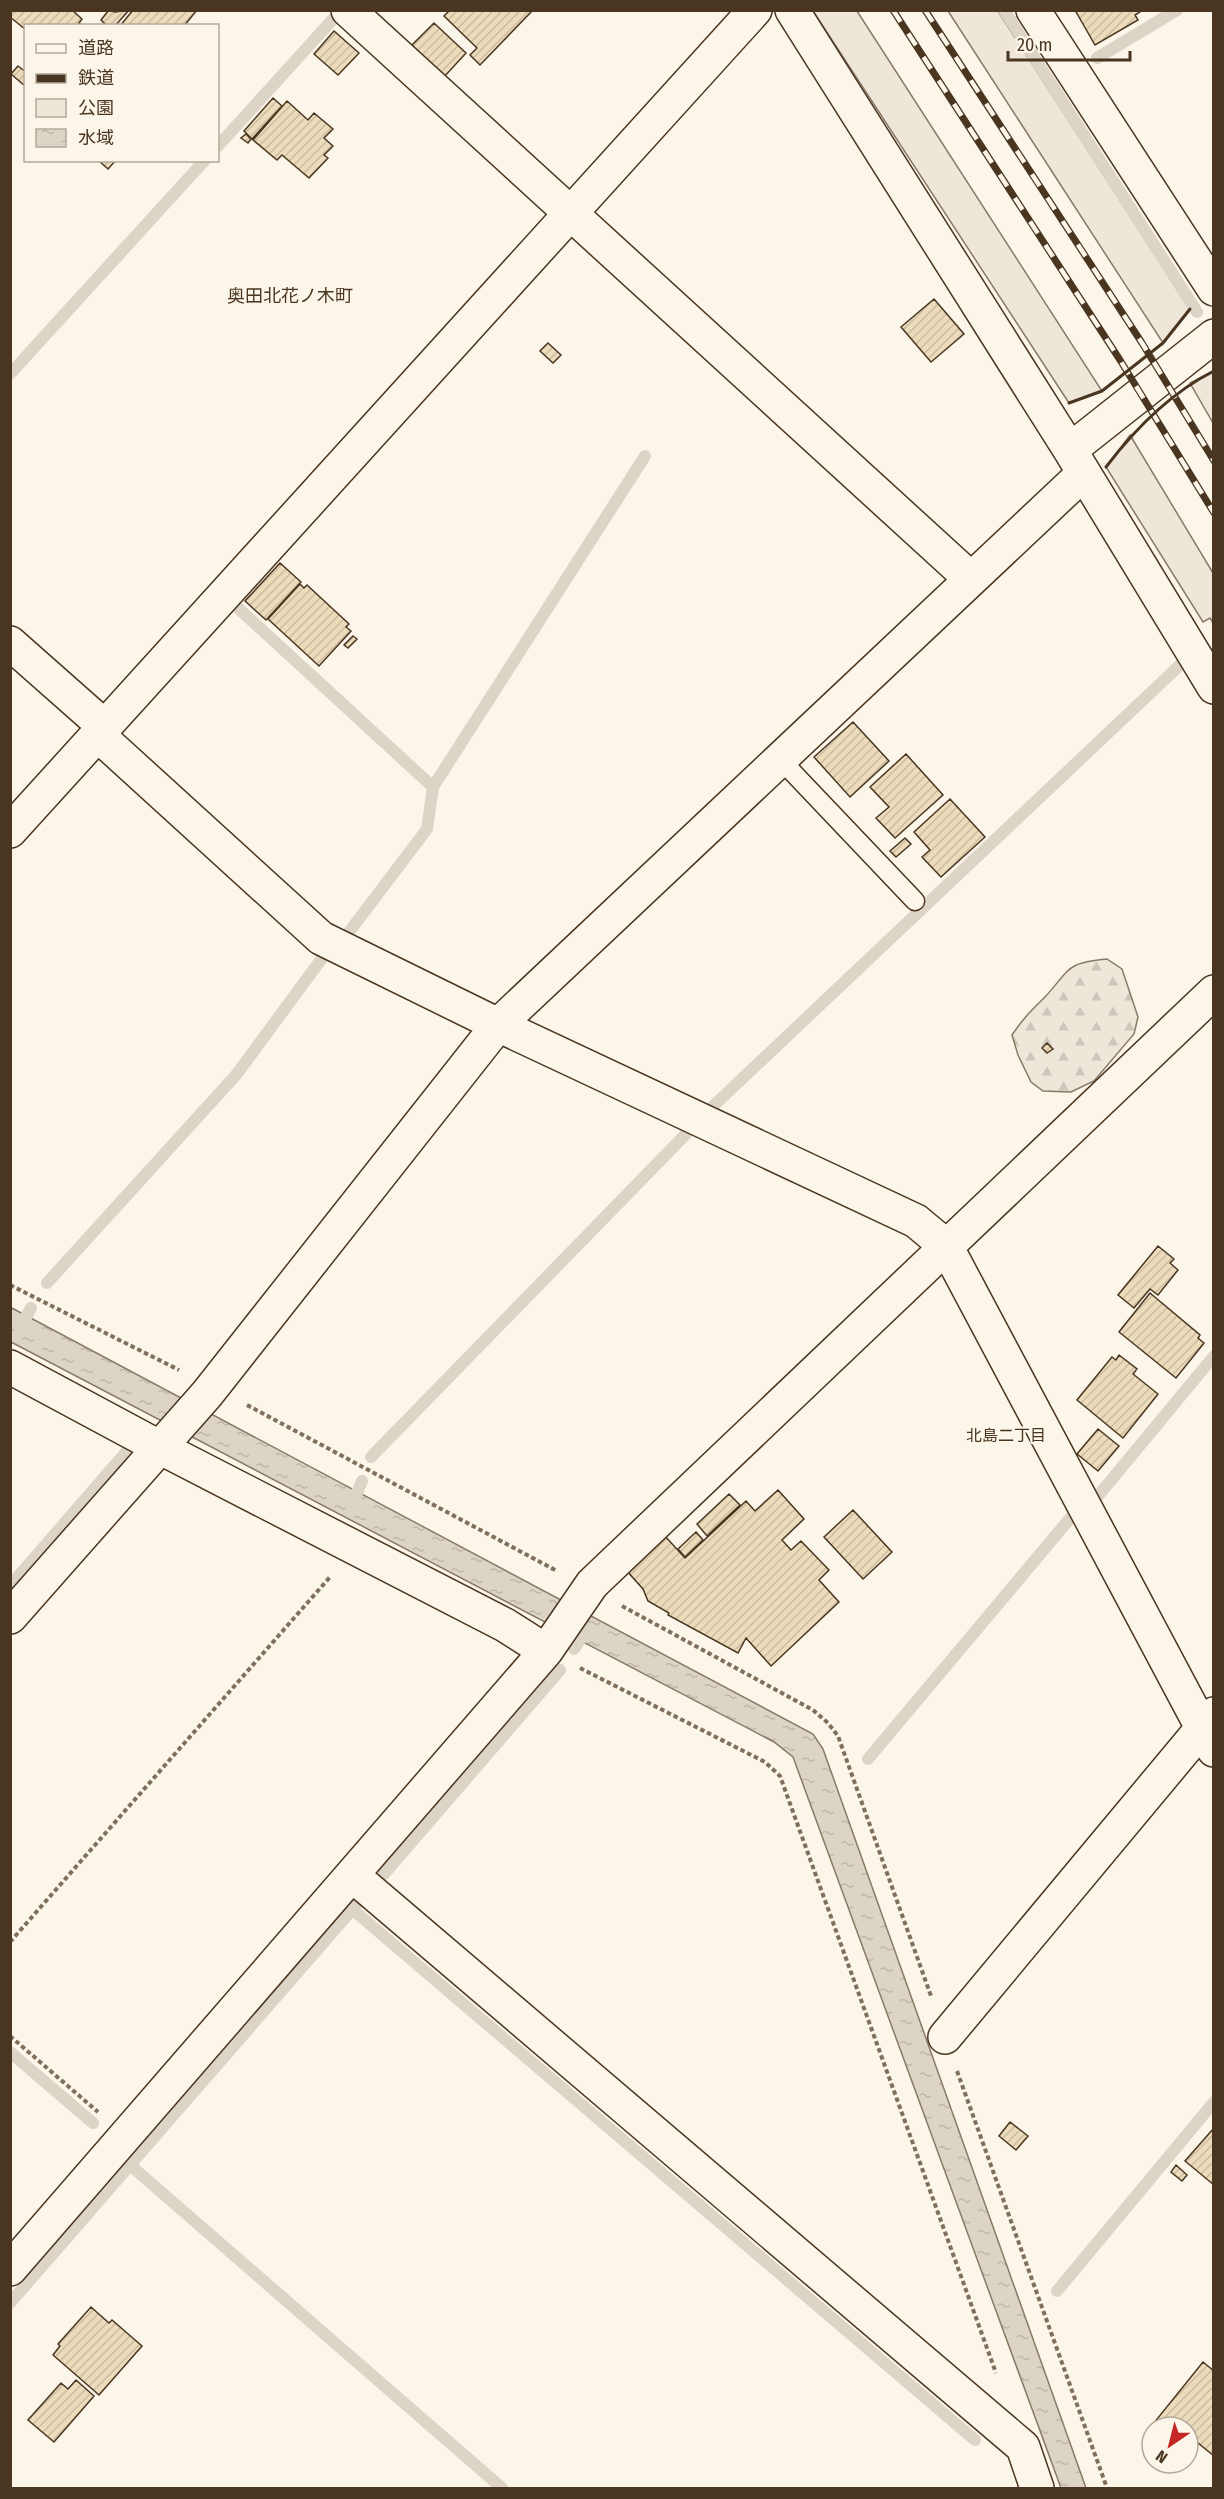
<svg xmlns="http://www.w3.org/2000/svg" width="1224" height="2499" viewBox="0 0 1224 2499" font-family="'Fira Sans Condensed','Noto Sans JP',sans-serif">
  <style>
    .green { fill: #ede6d9; stroke: #887966; stroke-width: 1.5 }
    .forest { fill: url(#forest-firs); stroke: #887966; stroke-width: 1.5 }
    .water { fill: url(#water-ripples); stroke: #887966; stroke-width: 1.5 }
    .lines { fill: none; stroke-linecap: round; stroke-linejoin: round }
    .stream { stroke: #dcd4c6; stroke-width: 12 }
    .building { fill: url(#building-hatch); stroke: #4a3520; stroke-width: 1.5 }
    .service-casing { stroke: #4a3520; stroke-width: 21 }
    .minor-casing { stroke: #4a3520; stroke-width: 36 }
    .tertiary-casing { stroke: #4a3520; stroke-width: 36 }
    .path { stroke: #7f6f5c; stroke-width: 4; stroke-dasharray: 4.5 3; stroke-linecap: butt }
    .service { stroke: #fbf6e9; stroke-width: 18 }
    .minor { stroke: #fbf6e9; stroke-width: 33 }
    .tertiary { stroke: #fbf6e9; stroke-width: 33 }
    .rail-casing { stroke: #4a3520; stroke-width: 7 }
    .rail { stroke: #fbf6e9; stroke-width: 4.5; stroke-dasharray: 14; stroke-linecap: butt }
    .wall { stroke: #4a3520; stroke-width: 3 }
    .labels { text-anchor: middle; stroke-width: 4.5; stroke-linejoin: round; paint-order: stroke }
    .neighbourhood-label { font-size: 16px; fill: #4a3520; stroke: #fbf6e9 }
    .quarter-label { font-size: 18px; fill: #4a3520; stroke: #fbf6e9 }
  </style>
  <defs>
    <pattern id="forest-firs" width="22" height="20" patternUnits="userSpaceOnUse" patternTransform="scale(1.5)"><rect width="22" height="20" fill="#ede6d9"/><path d="M5 1l3.5 6h-7zM16 11l3.5 6h-7z" fill="#cdc6ba"/></pattern>
    <pattern id="water-ripples" width="26" height="14" patternUnits="userSpaceOnUse" patternTransform="scale(1.5)"><rect width="26" height="14" fill="#dcd4c6"/><path d="M2 4q2-2 4 0t4 0M15 11q2-2 4 0t4 0" fill="none" stroke="#beb7aa"/></pattern>
    <pattern id="building-hatch" width="6" height="6" patternUnits="userSpaceOnUse" patternTransform="scale(1.5)"><rect width="6" height="6" fill="#ecdcbc"/><path d="M-1 1l2-2M0 6l6-6M5 7l2-2" fill="none" stroke="#ccbda1"/></pattern>
  </defs>
  <rect width="100%" height="100%" fill="#fbf6e9"/>
  <!-- green -->
  <path class="green" d="M813,11H857L1102,391L1069,403Z
    M948,11H998L1190,309L1163,343Z
    M1213,371V423L1190,383Z
    M1130,435L1213,573V623L1210,618L1203,622L1106,467Z"/>
  <!-- forest -->
  <path class="forest" d="M1107,959L1122,969L1138,1017L1134,1034L1094,1081L1071,1092L1043,1091L1031,1082L1018,1055L1012,1035C1024,1017 1031,1011 1046,996C1071,968 1066,963 1107,959Z"/>
  <!-- water -->
  <path class="water" d="M10,1307L813,1734L823,1749L1086,2488H1061L793,1757L774,1742L11,1342Z"/>
  <g class="lines">
    <!-- stream -->
    <path class="stream" d="M1004,10L1197,312
      M1097,58L1177,10
      M218,146L334,18
      M10,374L205,160
      M238,608L433,787
      M346,936L427,829L433,787L645,456
      M709,1110L1180,665
      M47,1283L236,1075L323,957
      M20,1328L31,1308
      M371,1457L687,1133
      M1098,1496L1214,1356
      M352,1505L362,1481
      M10,1586L128,1450
      M574,1649L587,1629
      M868,1759L1072,1516
      M384,1874L560,1670
      M352,1909L975,2440
      M10,2052L93,2123
      M130,2165L502,2488
      M1057,2291L1214,2102
      M10,2303L357,1904"/>
  </g>
  <!-- building -->
  <path class="building" d="M10,10H72L82,19L79,23L82,26H26V30L10,17Z
    M109,10L115,12L129,10L115,26H107L101,20Z
    M133,10H197L184,26H120Z
    M450,10H533L480,65L470,55L477,48L444,16Z
    M1075,10H1143L1135,15L1138,20L1095,45Z
    M434,23L466,53L443,78L411,46Z
    M334,31L359,53L338,75L314,54Z
    M18,66L26,72L25,86L11,74Z
    M273,98L282,106L252,139L244,131Z
    M287,101L308,120L314,113L333,129L324,138L333,146L324,155L328,158L309,178L282,155L277,160L253,140Z
    M246,134L251,139L248,143L241,138Z
    M98,160H116L108,169Z
    M934,299L964,334L931,362L901,327Z
    M548,343L561,355L553,363L540,351Z
    M280,563L301,582L266,620L245,601Z
    M300,584L304,588L307,585L349,624L346,627L351,631L319,666L268,619Z
    M353,636L357,639L348,648L344,645Z
    M853,722L889,761L850,797L814,757Z
    M906,754L943,795L895,838L876,818L889,807L870,787Z
    M950,799L985,837L941,877L922,857L930,850L914,832Z
    M905,838L911,844L896,857L890,851Z
    M1047,1043L1053,1049L1047,1053L1042,1048Z
    M1158,1246L1174,1259L1170,1263L1178,1270L1158,1295L1150,1289L1134,1308L1118,1295Z
    M1150,1293L1200,1335L1198,1338L1204,1343L1176,1378L1119,1332Z
    M1119,1355L1137,1369L1133,1374L1158,1394L1123,1438L1077,1400L1112,1357L1116,1360Z
    M1098,1429L1119,1446L1098,1471L1077,1454Z
    M778,1490L804,1519L782,1540L791,1550L801,1541L829,1570L819,1580L839,1602L771,1666L746,1638L738,1653L668,1615L669,1613L648,1601L643,1589L626,1570L664,1535L685,1558L746,1501L755,1511Z
    M729,1494L740,1505L707,1536L697,1524Z
    M853,1510L892,1552L863,1579L824,1537Z
    M696,1532L703,1540L685,1557L678,1549Z
    M1010,2122L1028,2136L1016,2150L999,2136Z
    M1214,2128V2185L1185,2161Z
    M1176,2165L1187,2175L1182,2181L1171,2172Z
    M91,2307L109,2323L112,2320L142,2346L99,2395L53,2355L60,2346L58,2344Z
    M1203,2362L1214,2371V2456L1198,2443L1188,2452V2427H1157L1153,2424Z
    M76,2380L94,2396L54,2442L28,2420L61,2383L68,2389Z"/>
  <g class="lines">
    <defs>
      <path id="service" d="M780,759L915,901"/>
      <path id="minor" d="M348,10L971,579
        M792,10L1070,450L1214,687
        M1070,450L1214,336
        M10,643L105,727
        M98,735L321,938L498,1025L916,1221L946,1246L1214,1750
        M10,831L755,10
        M10,1367L159,1447L505,1625L546,1651
        M10,1617L207,1394L498,1025L1084,473
        M352,1875L1023,2447L1037,2488
        M945,2037L1214,1714
        M10,2269L546,1651L592,1584L1214,992"/>
      <path id="tertiary" d="M1033,10L1214,289"/>
    </defs>
    <!-- service casing -->
    <use href="#service" class="service-casing"/>
    <!-- minor casing -->
    <use href="#minor" class="minor-casing"/>
    <!-- tertiary casing -->
    <use href="#tertiary" class="tertiary-casing"/>
    <!-- path -->
    <path class="path" d="M10,1285L179,1370
      M247,1405L557,1571
      M622,1606L813,1710L828,1723L838,1736L931,1996
      M580,1668L765,1762L780,1776L996,2373
      M10,1942L330,1577
      M10,2036L98,2112
      M957,2071L1107,2488"/>
    <!-- service -->
    <use href="#service" class="service"/>
    <!-- minor -->
    <use href="#minor" class="minor"/>
    <!-- tertiary -->
    <use href="#tertiary" class="tertiary"/>
    <defs>
      <path id="rail" d="M893,10L1120,360L1214,513
        M925,10L1142,343L1214,461"/>
    </defs>
    <!-- rail casing -->
    <use href="#rail" class="rail-casing"/>
    <!-- rail -->
    <use href="#rail" class="rail"/>
    <!-- wall -->
    <path class="wall" d="M1069,403L1102,391L1163,343L1190,309
      M1106,467C1135,429 1170,393 1214,371"/>
  </g>
  <g class="labels">
    <!-- neighbourhood labels -->
    <g class="neighbourhood-label">
      <text x="1006" y="1441">北島二丁目</text>
    </g>
    <!-- quarter labels -->
    <g class="quarter-label">
      <text x="290" y="302">奥田北花ノ木町</text>
    </g>
  </g>
  <!-- border -->
  <rect width="1224" height="2499" fill="none" stroke="#4a3520" stroke-width="24"/>
  <!-- legend -->
  <rect x="24" y="24" width="195" height="138" fill="#fbf6e9" stroke="#b4a999" stroke-width="1.5"/>
  <rect x="36" y="44" width="30" height="9" fill="#fbf6e9" stroke="#b4a999" stroke-width="1.5"/>
  <text x="78" y="54" font-size="18" fill="#4a3520">道路</text>
  <rect x="36" y="74" width="30" height="9" fill="#4a3520" stroke="#b4a999" stroke-width="1.5"/>
  <text x="78" y="84" font-size="18" fill="#4a3520">鉄道</text>
  <rect x="36" y="99" width="30" height="18" fill="#ede6d9" stroke="#b4a999" stroke-width="1.5"/>
  <text x="78" y="114" font-size="18" fill="#4a3520">公園</text>
  <rect x="36" y="129" width="30" height="18" fill="url(#water-ripples)" stroke="#b4a999" stroke-width="1.5"/>
  <text x="78" y="144" font-size="18" fill="#4a3520">水域</text>
  <!-- north arrow -->
  <g transform="translate(1170 2445) rotate(215)"><circle r="28" fill="#fbf6e9" stroke="#b4a999" stroke-width="1.5"/>
  <path d="M0-4.5L10 22L0 15L-10 22Z" fill="#c62828"/>
  <text y="-9" font-size="16" font-weight="bold" text-anchor="middle" fill="#4a3520">N</text>
  </g>
  <!-- scale -->
  <path d="M1008 51v9h122v-9" fill="none" stroke="#4a3520" stroke-width="3"/>
  <text x="1017" y="51" font-size="18" fill="#4a3520" stroke="#fbf6e9" stroke-width="4.5" paint-order="stroke">20 m</text>
</svg>
